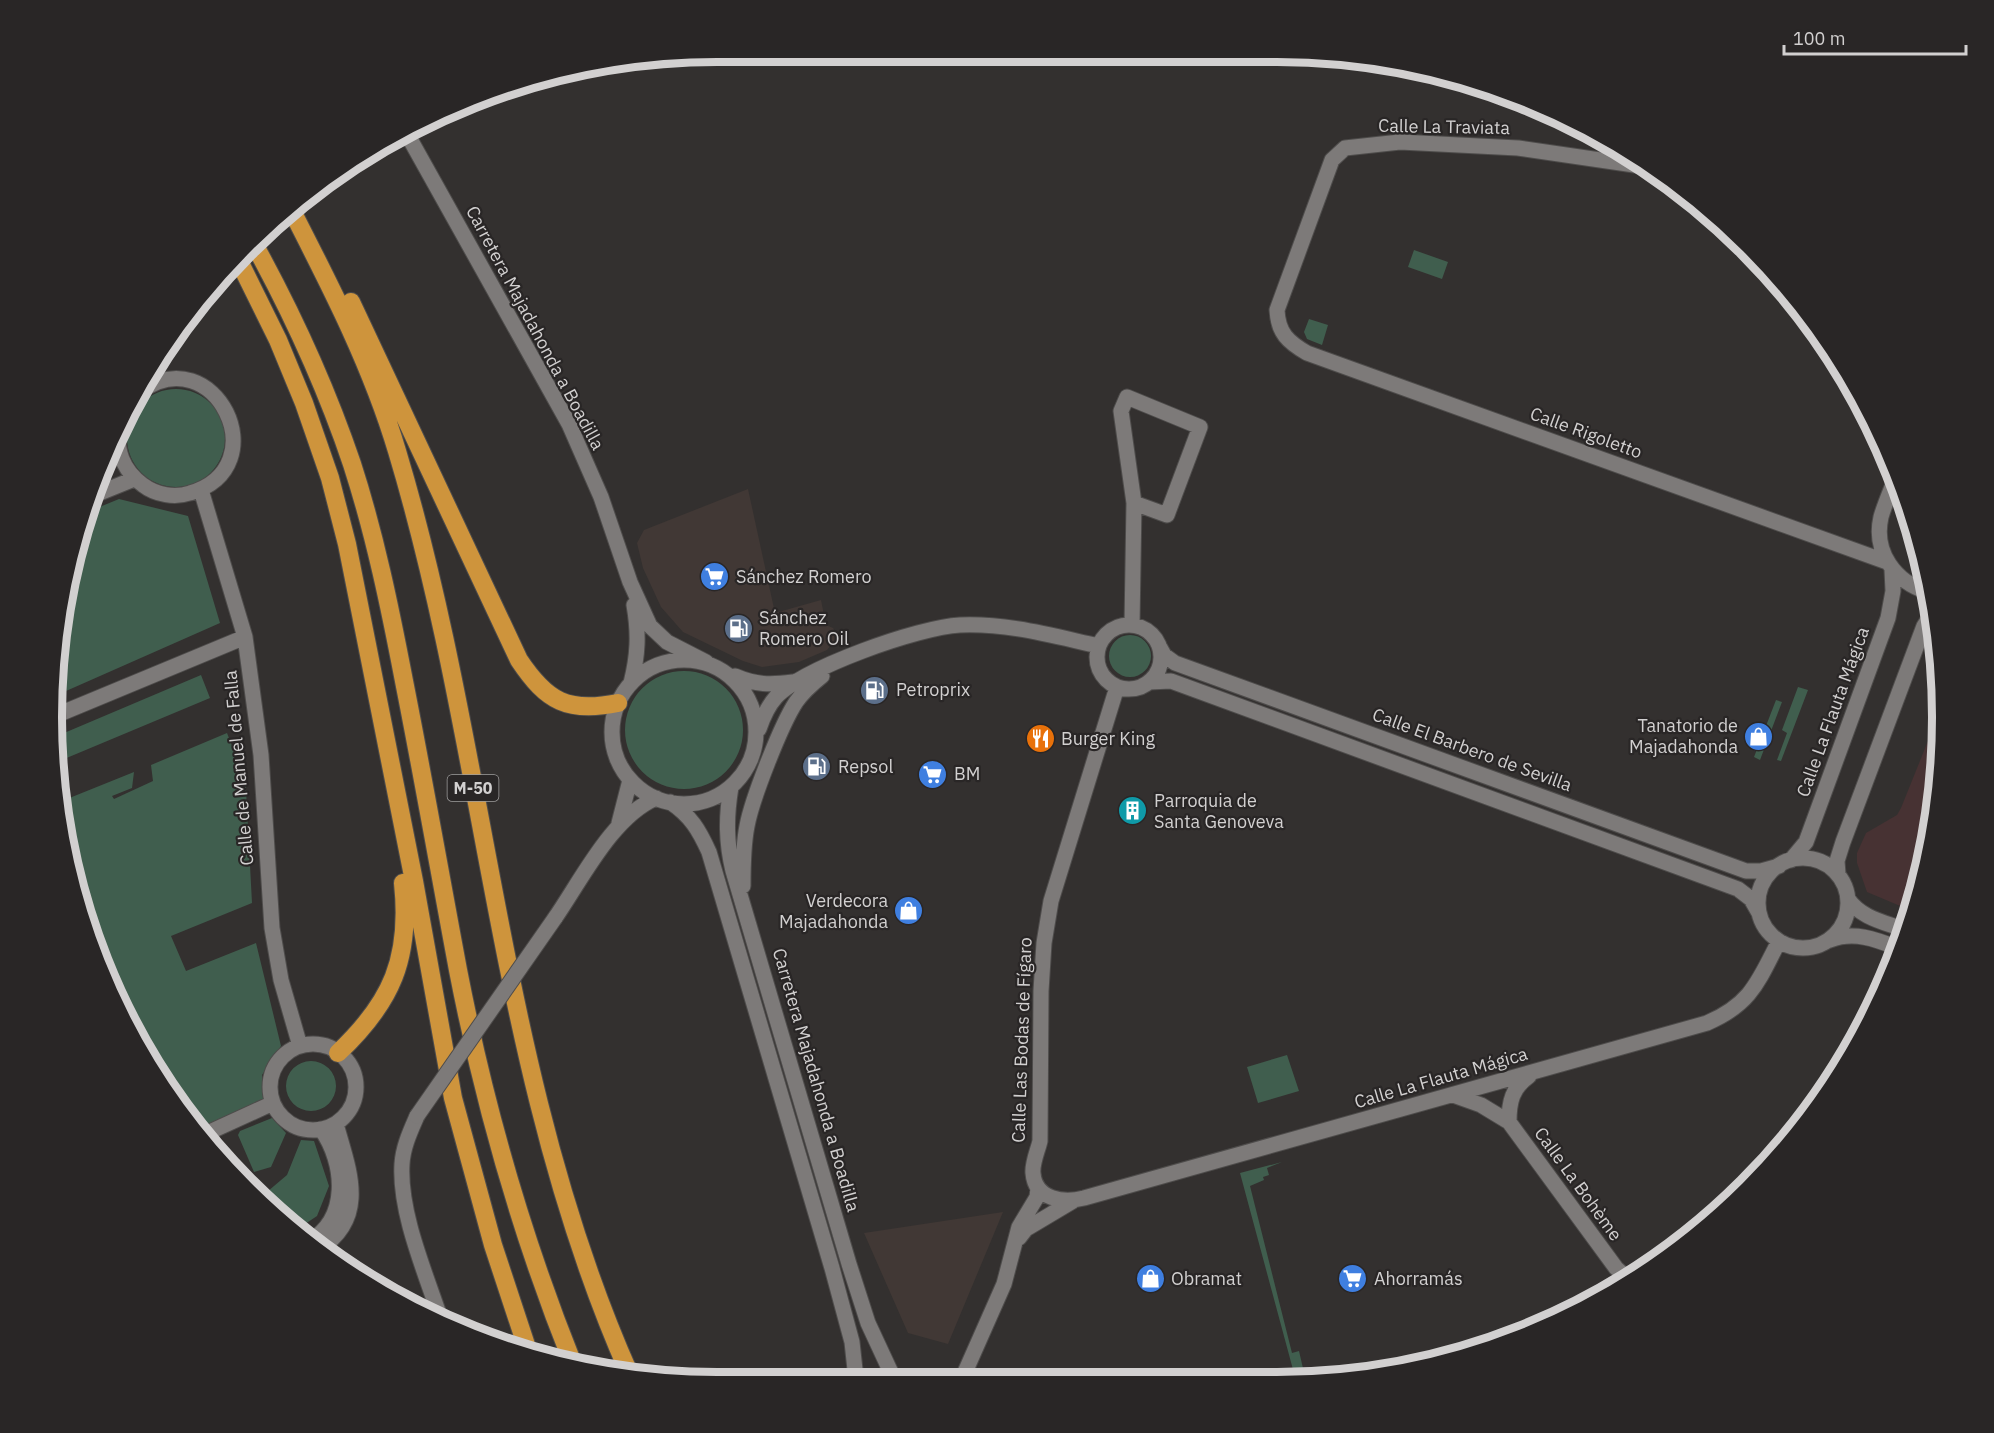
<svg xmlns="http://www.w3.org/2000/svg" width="1994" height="1433" viewBox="0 0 1994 1433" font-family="'IBM Plex Sans',sans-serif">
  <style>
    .built { fill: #413835 }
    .education { fill: #473233 }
    .green { fill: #405e4e }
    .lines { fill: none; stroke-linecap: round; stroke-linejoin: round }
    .minor-casing { stroke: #4e4c4b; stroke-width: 17 }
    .highway-casing { stroke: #4e4c4b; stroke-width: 20 }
    .minor { stroke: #7d7a79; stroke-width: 15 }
    .highway { stroke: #ce943c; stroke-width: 18 }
    .minor-bridge-casing { stroke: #4e4c4b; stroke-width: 17; stroke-linecap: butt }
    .minor-bridge { stroke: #7d7a79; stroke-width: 15 }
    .labels { text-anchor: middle; stroke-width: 4.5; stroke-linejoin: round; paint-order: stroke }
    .shield { fill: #292626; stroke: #9f9d9d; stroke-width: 1.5 }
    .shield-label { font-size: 16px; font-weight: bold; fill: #d2d0d0 }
    .street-label { font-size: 18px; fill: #d2d0d0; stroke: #292626 }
    .poi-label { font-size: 18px; fill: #d2d0d0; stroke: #292626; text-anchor: start }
    .rim { fill: none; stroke: #d2d0d0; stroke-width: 8 }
  </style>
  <rect width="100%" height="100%" fill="#33302f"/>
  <!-- built -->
  <path class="built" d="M748,489L775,613L821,600L826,625L833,628L838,636L827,650L799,662L762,667L743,661L683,632L661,607L643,568L637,543L644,530Z
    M1003,1212L948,1344L908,1333L864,1233Z"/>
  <!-- education -->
  <path class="education" d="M1940,711L1942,760L1920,889L1912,911L1867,892L1857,863V853L1866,833L1897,815L1901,808Z"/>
  <!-- green -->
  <path class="green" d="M1414,250L1448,262L1442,279L1408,267Z
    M1309,319L1328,325L1322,345L1307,339L1304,332Z
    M127 438a49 49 0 1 1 98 0a49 49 0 1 1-98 0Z
    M119,499L188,516L220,623L57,695V629L74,544L85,513Z
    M1109 656a21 21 0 1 1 42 0a21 21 0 1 1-42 0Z
    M625 730a59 59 0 1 1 118 0a59 59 0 1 1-118 0Z
    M201,675L210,698L57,762V736Z
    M1798,687L1808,690L1781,761L1777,760L1787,733L1782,730Z
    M1776,700L1782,702L1760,760L1754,757Z
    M227,733L232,746L236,744L244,752L252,903L171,936L186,971L256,943L281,1046L262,1075L264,1103L199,1130L119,1011L86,930L57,803L134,772L132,788L112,796L114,799L153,781L151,765Z
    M1287,1055L1299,1091L1258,1103L1247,1067Z
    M286 1086a25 25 0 1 1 50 0a25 25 0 1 1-50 0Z
    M272,1118L286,1133L271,1167L254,1172L238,1135L240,1131Z
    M301,1140L314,1141L329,1186L317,1216L296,1230L261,1197L287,1175Z
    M1282,1162L1267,1168L1269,1175L1263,1177L1264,1180L1250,1186L1292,1353L1299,1351L1305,1377H1295L1240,1173Z"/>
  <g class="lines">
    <defs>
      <path id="minor" d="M406,132L569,424L601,497L630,582L650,626L667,642L706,662
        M1648,167L1518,148L1400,142L1345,148L1332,160L1277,310C1278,333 1288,342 1307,353L1887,562
        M118,425C116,450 122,470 143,485C156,495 175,498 190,493C279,467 214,337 140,392
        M1896,477C1891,490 1885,503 1881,517C1873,552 1895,582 1928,592
        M201,490L245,637L261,755L272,928L281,980L300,1046
        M92,496L134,479
        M1132,625L1134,503L1121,411L1127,397L1200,427L1167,515L1134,503
        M1097 657a32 32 0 1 1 64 0a32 32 0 1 1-64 0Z
        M1159,646L1164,655L1175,663L1746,871H1761L1779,866
        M612 732a72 72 0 1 1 144 0a72 72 0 1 1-144 0Z
        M735,676C756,685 770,685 793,682
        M1149,682L1171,681L1738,889L1751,899L1759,913
        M631,683C638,655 639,634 634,605
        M1117,687L1051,901L1044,943L1041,991L1040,1141C1038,1150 1032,1163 1033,1173C1035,1200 1064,1203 1084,1198L1707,1023C1751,1004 1758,982 1779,941
        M57,715L245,637
        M759,729C763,717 767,707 776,697C803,668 919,627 960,625C1008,623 1053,636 1099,646
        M731,787C726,817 726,842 733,871L849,1264L868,1323L894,1379
        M670,802C691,816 699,830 709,852L832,1268L852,1342L856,1379
        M619,823L630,780
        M1758 903a45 45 0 1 1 90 0a45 45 0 1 1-90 0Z
        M1791,860L1806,842L1888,618L1893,591L1892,570
        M1838,874L1837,861L1843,842L1924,626L1933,612
        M743,886C743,866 743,846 747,826C752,799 781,725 796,702C803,692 812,684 822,676
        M1848,899C1861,918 1884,922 1905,930
        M555,918C582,879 612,817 656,798
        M1830,940C1854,931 1875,939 1898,948
        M270 1087a43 43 0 1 1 86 0a43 43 0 1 1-86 0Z
        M1453,1095L1481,1105L1509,1122L1616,1268L1626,1277
        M417,1116C410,1132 403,1147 402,1164C399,1213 426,1274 441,1320
        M1509,1122C1509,1102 1512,1088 1529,1076
        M203,1135L273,1103
        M1019,1238L1026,1229L1073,1201
        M308,1242C350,1219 345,1163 321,1129
        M319,1249C370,1217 348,1168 336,1124
        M1435,1362L1463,1355
        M962,1379L1004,1284L1019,1227L1037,1197L1038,1188"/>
      <path id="highway" d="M292,211C332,289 372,367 397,451C489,757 498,1078 629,1373
        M254,244C293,315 326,387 352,464C375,535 390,608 404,681C423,777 440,874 458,970C484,1104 522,1237 573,1364
        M238,259L278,340L304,403L330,478L347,544L414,881L453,1098L493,1245L529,1354
        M351,302L519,660C547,702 568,713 618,703
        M338,1053C392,1002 411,958 403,883"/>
    </defs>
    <!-- minor casing -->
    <use href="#minor" class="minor-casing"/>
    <!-- highway casing -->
    <use href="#highway" class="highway-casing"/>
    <!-- minor -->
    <use href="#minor" class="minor"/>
    <!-- highway -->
    <use href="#highway" class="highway"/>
    <defs>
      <path id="minor-bridge" d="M417,1116L555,918"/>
    </defs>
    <!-- minor-bridge casing -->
    <use href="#minor-bridge" class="minor-bridge-casing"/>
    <!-- minor-bridge -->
    <use href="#minor-bridge" class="minor-bridge"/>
  </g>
  <!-- icons -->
  <defs>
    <symbol id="supermarket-disc" viewBox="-11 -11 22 22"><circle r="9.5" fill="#3f7fe0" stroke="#292626"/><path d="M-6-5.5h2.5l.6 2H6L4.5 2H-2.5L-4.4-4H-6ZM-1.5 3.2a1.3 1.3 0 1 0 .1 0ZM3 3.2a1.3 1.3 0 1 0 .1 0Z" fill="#fff"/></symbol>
    <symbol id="fuel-disc" viewBox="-11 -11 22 22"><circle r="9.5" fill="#5c6f8a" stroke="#292626"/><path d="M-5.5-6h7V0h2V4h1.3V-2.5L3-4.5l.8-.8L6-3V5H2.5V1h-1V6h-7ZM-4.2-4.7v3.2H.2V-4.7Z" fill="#fff"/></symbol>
    <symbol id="shop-disc" viewBox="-11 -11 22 22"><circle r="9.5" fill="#3f7fe0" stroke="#292626"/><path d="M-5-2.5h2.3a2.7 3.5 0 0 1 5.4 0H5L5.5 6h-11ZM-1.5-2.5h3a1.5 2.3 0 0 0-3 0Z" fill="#fff"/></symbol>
    <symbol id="restaurant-disc" viewBox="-11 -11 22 22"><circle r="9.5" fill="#e8710a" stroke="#292626"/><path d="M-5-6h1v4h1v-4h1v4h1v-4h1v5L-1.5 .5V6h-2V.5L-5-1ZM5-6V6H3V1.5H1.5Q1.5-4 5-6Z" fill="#fff"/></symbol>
    <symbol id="building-disc" viewBox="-11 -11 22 22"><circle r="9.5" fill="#0f9aa8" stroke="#292626"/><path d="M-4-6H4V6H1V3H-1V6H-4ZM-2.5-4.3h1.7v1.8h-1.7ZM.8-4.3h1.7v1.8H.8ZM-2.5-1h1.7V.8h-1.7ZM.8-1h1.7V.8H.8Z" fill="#fff"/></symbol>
  </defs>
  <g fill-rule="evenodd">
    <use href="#supermarket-disc" x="698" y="560" width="33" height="33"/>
    <use href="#fuel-disc" x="722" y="612" width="33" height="33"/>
    <use href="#fuel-disc" x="858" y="674" width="33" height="33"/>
    <use href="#shop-disc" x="1742" y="720" width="33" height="33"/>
    <use href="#restaurant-disc" x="1024" y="722" width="33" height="33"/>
    <use href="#fuel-disc" x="800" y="750" width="33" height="33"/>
    <use href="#supermarket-disc" x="916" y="758" width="33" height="33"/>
    <use href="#building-disc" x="1116" y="794" width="33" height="33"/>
    <use href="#shop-disc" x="892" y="894" width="33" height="33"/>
    <use href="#shop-disc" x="1134" y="1262" width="33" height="33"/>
    <use href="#supermarket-disc" x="1336" y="1262" width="33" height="33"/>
  </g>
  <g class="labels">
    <!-- shield labels -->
    <rect class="shield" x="447.5" y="775" width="51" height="26" rx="4.5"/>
    <g class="shield-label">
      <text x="473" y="794">M-50</text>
    </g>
    <!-- street labels -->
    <g class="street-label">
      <text transform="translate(1444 127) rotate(1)" y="6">Calle La Traviata</text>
      <text transform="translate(535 328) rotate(62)" y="6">Carretera Majadahonda a Boadilla</text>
      <text transform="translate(1586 433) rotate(20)" y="6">Calle Rigoletto</text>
      <text transform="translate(1833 712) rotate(-70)" y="6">Calle La Flauta Mágica</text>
      <text transform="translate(1472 750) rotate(20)" y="6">Calle El Barbero de Sevilla</text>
      <text transform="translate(239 768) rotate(-95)" y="6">Calle de Manuel de Falla</text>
      <text transform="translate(1022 1040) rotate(-88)" y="6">Calle Las Bodas de Fígaro</text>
      <text transform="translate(1441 1078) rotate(-16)" y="6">Calle La Flauta Mágica</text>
      <text transform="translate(816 1080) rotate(74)" y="6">Carretera Majadahonda a Boadilla</text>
      <text transform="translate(1578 1184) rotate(54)" y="6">Calle La Bohème</text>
    </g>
    <!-- poi labels -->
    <g class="poi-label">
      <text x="736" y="583">Sánchez Romero</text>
      <text x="759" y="624">Sánchez<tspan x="759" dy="21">Romero Oil</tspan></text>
      <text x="896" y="696">Petroprix</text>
      <text x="1738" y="732" text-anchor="end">Tanatorio de<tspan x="1738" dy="21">Majadahonda</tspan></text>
      <text x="1061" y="745">Burger King</text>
      <text x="838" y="773">Repsol</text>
      <text x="954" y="780">BM</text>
      <text x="1154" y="807">Parroquia de<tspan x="1154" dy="21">Santa Genoveva</tspan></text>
      <text x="888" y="907" text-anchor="end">Verdecora<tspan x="888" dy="21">Majadahonda</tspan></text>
      <text x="1171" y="1285">Obramat</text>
      <text x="1374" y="1285">Ahorramás</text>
    </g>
  </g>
  <!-- crop -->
  <path d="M0 0H1994V1433H0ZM717 62H1277A655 655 0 0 1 1932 717V717A655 655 0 0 1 1277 1372H717A655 655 0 0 1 62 717V717A655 655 0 0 1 717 62Z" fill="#292626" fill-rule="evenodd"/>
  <path class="rim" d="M717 62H1277A655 655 0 0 1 1932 717V717A655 655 0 0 1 1277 1372H717A655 655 0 0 1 62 717V717A655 655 0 0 1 717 62Z"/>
  <!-- scale -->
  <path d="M1784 45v9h182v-9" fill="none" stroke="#d2d0d0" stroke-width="3"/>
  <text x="1793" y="45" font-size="18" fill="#d2d0d0" stroke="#292626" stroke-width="4.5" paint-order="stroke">100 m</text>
</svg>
